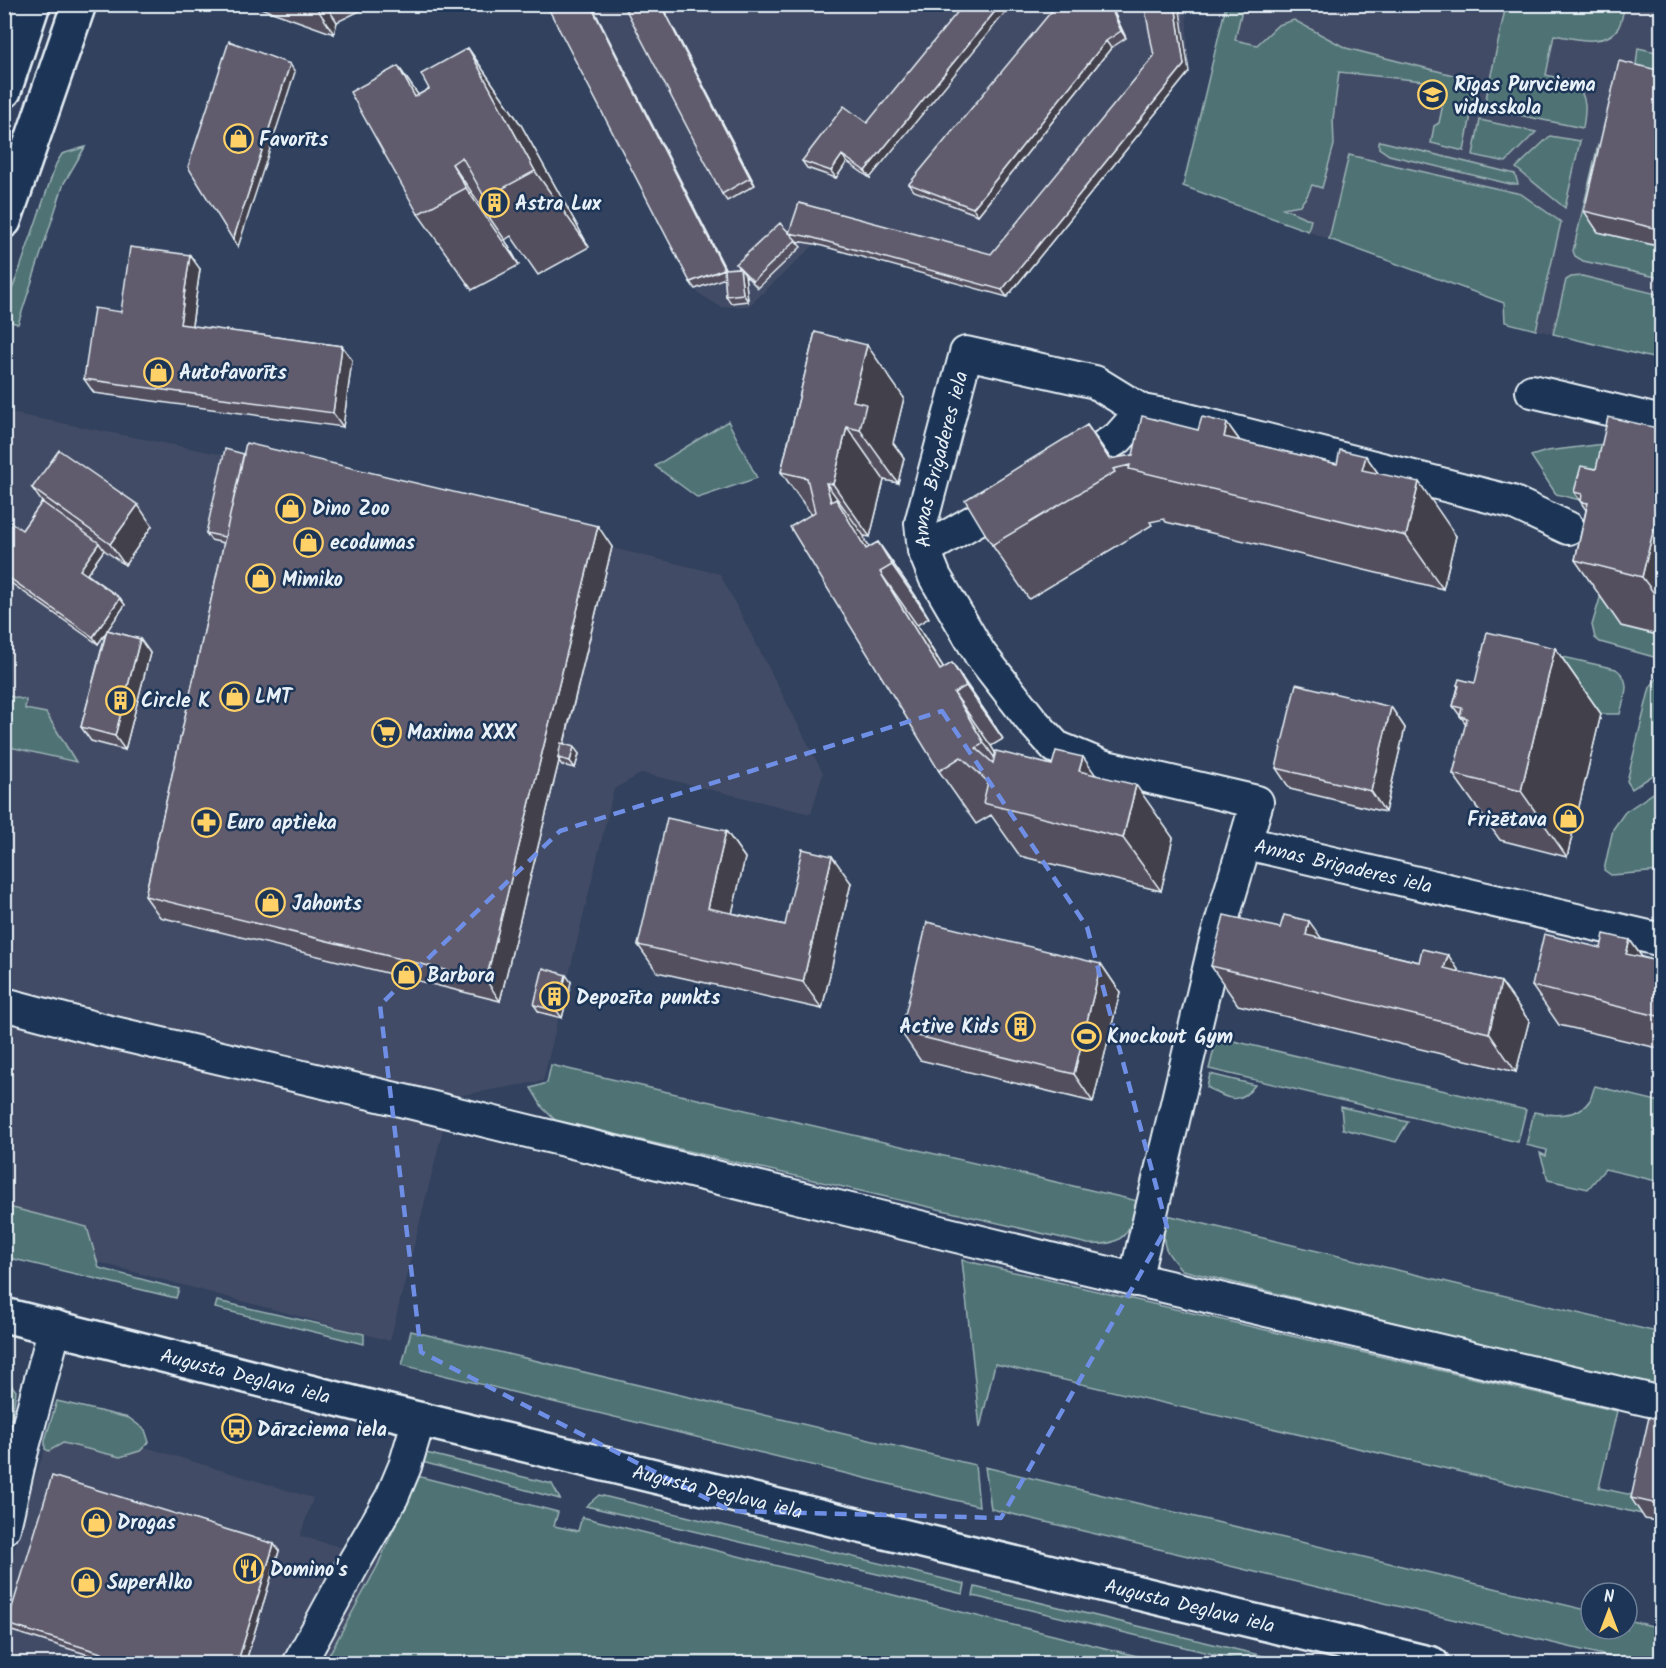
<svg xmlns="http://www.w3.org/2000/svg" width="1666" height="1668" viewBox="0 0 1666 1668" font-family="Kalam,sans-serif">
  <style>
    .built { fill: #424c65 }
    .green { fill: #4f7374; stroke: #9cb2b6; stroke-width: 1.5 }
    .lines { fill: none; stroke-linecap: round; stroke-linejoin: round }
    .minor-casing { stroke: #e8f1f8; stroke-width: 36 }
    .secondary-casing { stroke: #e8f1f8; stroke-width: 38 }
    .minor { stroke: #1d3557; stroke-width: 32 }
    .secondary { stroke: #1d3557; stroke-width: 33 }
    .wall { fill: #534f5e; stroke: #e8f1f8; stroke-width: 1.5 }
    .shaded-wall { fill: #43404c; stroke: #e8f1f8; stroke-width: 1.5 }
    .building { fill: #605c6d; stroke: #e8f1f8; stroke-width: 1.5 }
    .marked { fill: none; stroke: #6e8fe5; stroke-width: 4.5; stroke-dasharray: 12 8; stroke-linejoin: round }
    .labels { text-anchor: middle; stroke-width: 5; stroke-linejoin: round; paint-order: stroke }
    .poi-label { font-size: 20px; font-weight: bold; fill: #e8f1f8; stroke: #1d3557; text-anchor: start }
    .street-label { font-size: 20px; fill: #e8f1f8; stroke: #1d3557 }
  </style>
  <rect width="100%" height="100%" fill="#31415e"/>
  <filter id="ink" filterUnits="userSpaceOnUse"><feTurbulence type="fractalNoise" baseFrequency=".0167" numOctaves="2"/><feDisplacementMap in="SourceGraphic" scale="12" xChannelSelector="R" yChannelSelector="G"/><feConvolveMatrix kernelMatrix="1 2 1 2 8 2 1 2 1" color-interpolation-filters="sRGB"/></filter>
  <g filter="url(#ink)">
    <!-- built -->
    <path class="built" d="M546,5H1186L1189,72L1007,297L815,244L749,306L721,307L698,293L695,289Z
      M1226,5H1661V360L1505,322L1504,303L1183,186Z
      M5,412L230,456L720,574L823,773L811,814L642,773L614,789L543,1081L451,1097L390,1341L5,1237Z
      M63,1443L120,1457L145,1447L313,1498L300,1536L381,1558L324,1663L5,1664V1589L27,1500L45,1449L49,1451Z"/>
    <!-- green -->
    <path class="green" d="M1226,5H1243L1235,40L1257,45L1278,25L1294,20L1346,48L1469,79L1475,84L1476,89L1464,151L1431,143L1434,126L1439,123L1443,104L1423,81L1339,72L1333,119L1334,145L1322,188L1312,185L1307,196L1300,205L1283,208L1311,220L1308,231L1183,186Z
      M1506,5H1625C1623,11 1622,22 1618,28C1605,48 1572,38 1554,35L1546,75L1575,82C1588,100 1586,108 1583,128L1484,108Z
      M1638,48L1661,53V89L1634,82Z
      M1480,120L1536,132L1506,162L1473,155Z
      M1550,136L1580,141L1565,208L1516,168Z
      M1380,141L1515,174L1518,184H1510L1389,155L1379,148V143Z
      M1598,145L1618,149L1599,232L1661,247V278L1583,261L1575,256L1573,251Z
      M85,147L64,183L18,324L5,320V307L19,271L56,164L62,154Z
      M1349,155L1521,194L1561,222L1536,330L1505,322L1504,303L1329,239Z
      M1582,276L1661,295V360L1553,334L1566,280L1571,277Z
      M728,421L757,478L698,498L655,466Z
      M1661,437L1604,506L1556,494L1531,456L1547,451Z
      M1605,581L1621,626L1661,636V659L1600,642L1595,638L1592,625Z
      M1532,650L1616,669C1633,681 1624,697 1620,714H1601Z
      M1658,677L1662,678L1661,770L1632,789L1627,781L1650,687Z
      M5,695L26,700L25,709L46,713L76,762L5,746Z
      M1661,788V871L1611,875L1604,870L1613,829L1625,812Z
      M1217,1037L1526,1110L1518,1142L1209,1069Z
      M551,1065L1138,1201C1130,1233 1124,1247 1088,1244L555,1120L543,1108L531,1088L547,1083Z
      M1210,1074L1255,1085C1240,1106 1226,1099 1207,1087Z
      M1595,1086L1661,1102V1182L1605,1169L1588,1189L1548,1180L1540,1153L1546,1156L1547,1150L1526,1145L1534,1112C1551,1116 1579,1118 1590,1100C1592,1096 1593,1090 1595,1086Z
      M1341,1107L1408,1122L1396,1142L1343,1129Z
      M5,1206L87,1227L99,1268L179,1289L176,1298L5,1257Z
      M1167,1215L1661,1333V1388L1182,1270C1161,1248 1162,1244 1167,1215Z
      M962,1260L1617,1411L1599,1488L1647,1498L1642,1514L995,1364L980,1428Z
      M217,1301L364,1334V1344L215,1308Z
      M411,1331L975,1465L979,1506L402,1365Z
      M5,1382L10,1383L16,1391L12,1417L5,1428Z
      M57,1401L129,1418L145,1430L149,1442L140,1451L120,1457L63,1443L49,1451L45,1449V1440Z
      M426,1453L552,1484L560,1499L422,1462Z
      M985,1467L1591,1611V1629H1627V1620L1661,1628V1663H1636L991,1509Z
      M417,1476L558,1512L554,1526L578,1531L582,1517L1165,1663L324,1664L377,1567Z
      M599,1495L965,1584L963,1594L586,1506Z
      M975,1587L1293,1663H1250L973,1596Z"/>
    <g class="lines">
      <defs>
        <g id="minor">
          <path d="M1532,391L1662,422"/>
          <path d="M1065,469L1118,438L1142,411"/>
          <path d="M924,550L1014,498"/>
          <path id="s1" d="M1246,843L1662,940"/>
          <path d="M4,1004L102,1030L413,1103L1083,1267L1662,1403"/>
          <path id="s2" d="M1135,1280L1215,944L1257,802L1102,766L1056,747L1032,721L980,654L935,577L924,550L921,523L966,353L1095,382L1142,411L1180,418L1512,502L1568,528"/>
          <path d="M4,1528L21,1454L55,1327"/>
          <path d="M299,1664L355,1561L392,1497L405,1466L419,1419"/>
        </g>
        <g id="secondary">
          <path d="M4,91L33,4"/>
          <path d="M4,221L79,4"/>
          <path id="s3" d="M4,1315L389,1412L1432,1664"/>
        </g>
      </defs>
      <!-- minor casing -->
      <use href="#minor" class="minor-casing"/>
      <!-- secondary casing -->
      <use href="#secondary" class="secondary-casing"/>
      <!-- minor -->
      <use href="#minor" class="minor"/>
      <!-- secondary -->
      <use href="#secondary" class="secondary"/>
    </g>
    <!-- wall -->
    <path class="wall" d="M258,4H374L337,22L334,34L261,8Z
      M661,4L755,185L727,201L722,194Z
      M1110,4L1126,38L1111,48L978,215L914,191L909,184Z
      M468,48L521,125L589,247L538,275L511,236L505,240L519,265L472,290L418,214L398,66L418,95L429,89Z
      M1662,71V247L1598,232L1584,211Z
      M1189,72L1007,297L815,244L796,241L801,247L758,288L745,275L748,301L731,303L726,296L725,278L695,289L690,282L725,269L739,268L736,264L789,233L991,254Z
      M867,123L870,178L847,162L836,178L807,168L802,161Z
      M200,269L192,326L342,346L352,360L343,427L94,393L84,379L121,312Z
      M815,332L904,398L893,443L904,458L898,483L884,480L870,537L864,536L865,541L869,547L878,542L915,595L929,618L917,625L944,668L952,663L989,717L1003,739L991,746L995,753L1096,775L1173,838L1161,891L1020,856L991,815L976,824L939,771L811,514L781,472Z
      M1227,423L1240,441L1337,464L1366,456L1378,473L1456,536L1443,589L1166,522L1164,519L1150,522L1152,525L1029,599L992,545L1087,425L1111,459L1133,455L1198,430Z
      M1662,429V636L1621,626L1575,560L1586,510L1574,492L1596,469Z
      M32,488L152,526L125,565L104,550L87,574L120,598L125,605L107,630L140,639L150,653L125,750L91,741L81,727L106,632L98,644L4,578V534L22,530L42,502Z
      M206,533L612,547L564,744L579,754L575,768L562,765L559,761L500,1001L160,917L145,896L224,543L211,540Z
      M1555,648L1601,714L1567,857L1500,840L1453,774L1466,724L1453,706L1458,687L1457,685L1475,683Z
      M1391,707L1405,728L1385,812L1290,789L1276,768Z
      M726,831L745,858L732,913L785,925L851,883L822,1009L657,972L638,945Z
      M1321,938L1419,962L1448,955L1459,972L1501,982L1529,1021L1516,1072L1238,1005L1211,966Z
      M1630,940L1642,957L1662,962V1049L1559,1025L1532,986L1601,948Z
      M1101,964L1120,992L1093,1102L920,1060L901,1032Z
      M571,982L562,1018L539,1012L534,1005Z
      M1662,1420V1522L1645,1519L1631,1498Z
      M279,1551L245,1664H118L12,1631L7,1624Z"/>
    <!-- shaded-wall -->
    <path class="shaded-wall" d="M314,4H325L337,22L334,34Z
      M590,4H591L729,276L724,269Z
      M660,4H661L755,185L750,178Z
      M1001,4H1012L870,178L865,171Z
      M1109,4H1110L1126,38L1121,31Z
      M1175,4H1179L1189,72L1007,297L1002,290L1184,65Z
      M1106,41L1111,48L978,215L973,208Z
      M468,48L521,125L589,247L535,171Z
      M290,64L295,72L238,247L233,240Z
      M398,66L451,142L415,97Z
      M842,155L847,162L836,178L831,171Z
      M452,164L505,240L519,265L466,188Z
      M190,255L200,269L190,338L180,324Z
      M740,268L745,275L748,301L743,294Z
      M867,345L904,398L893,443L904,458L898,483L860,430L853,401Z
      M342,346L352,360L343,427L333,413Z
      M1227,423L1265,476L1224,437Z
      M1087,425L1117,468H1115Z
      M847,427L884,480L870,537L833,484Z
      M1366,456L1403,509L1362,470Z
      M1419,482L1456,536L1443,589L1406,536Z
      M826,483L864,536L865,541L873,552L867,550L831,502Z
      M1662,495V604L1642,577Z
      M138,505L152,526L125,565L110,544Z
      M598,526L612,547L560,759L558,758L559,761L500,1001L486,980Z
      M878,542L915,595L929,618L892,565Z
      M99,543L104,550L85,577L80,570Z
      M880,572L917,625L957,691L940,670Z
      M120,598L125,605L98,644L93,637Z
      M140,639L150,653L125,750L115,736Z
      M1555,648L1601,714L1567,857L1521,791Z
      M952,663L989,717L1003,739L966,686Z
      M954,693L991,746L1022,796L984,743Z
      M1391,707L1405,728L1385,812L1371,791Z
      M574,747L579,754L575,768L570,761Z
      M1083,757L1120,810L1079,771Z
      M1136,785L1173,838L1161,891L1123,838Z
      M726,831L745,858L727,935L708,908Z
      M832,856L851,883L822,1009L803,982Z
      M1309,921L1337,960L1306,935Z
      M1630,940L1657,979L1626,954Z
      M1448,955L1475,994L1444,968Z
      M1101,964L1120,992L1093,1102L1074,1074Z
      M566,975L571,982L562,1018L557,1011Z
      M1501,982L1529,1021L1516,1072L1489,1033Z
      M274,1544L279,1551L245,1664H237Z"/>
    <!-- building -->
    <path class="building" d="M546,4H590L724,269L690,282Z
      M623,4H660L750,178L722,194Z
      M964,4H1001L865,171L842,155L831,171L802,161L844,106L867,123Z
      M1058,4H1109L1121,31L1106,41L973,208L909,184L1055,7Z
      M1144,4H1175L1184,65L1002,290L810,237L789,233L799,203L991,254L1154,56Z
      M229,41L290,64L233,240L188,167Z
      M468,48L535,171L485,198L462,157L452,164L466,188L418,214L350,92L398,66L415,97L429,89L421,74Z
      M1619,61L1662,71V230L1584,211Z
      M780,223L796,240L753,281L736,264Z
      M130,247L190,255L180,324L342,346L333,413L84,379L94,308L121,312Z
      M740,268L743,294L726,296L724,269Z
      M815,332L867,345L853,401L866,404L860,430L847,427L833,484L826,483L831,502L836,499L866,549L878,542L892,565L880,572L940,670L952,663L966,686L954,693L984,743L976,748L993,763L996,751L1052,765L1056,751L1083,757L1079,771L1136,785L1123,838L983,803L988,782L961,757L939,771L790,527L815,512L807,478L781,472Z
      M1142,416L1198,430L1202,417L1227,423L1224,437L1337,464L1340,450L1366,456L1362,470L1419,482L1406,536L1129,469L1130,465L1113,469L1115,472L992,545L965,500L1087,425L1109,459L1133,455Z
      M1608,417L1662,429V495L1642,577L1575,560L1588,503L1581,502L1582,494L1574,492L1581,466L1596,469Z
      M246,443L598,526L486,980L145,896Z
      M225,449L244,454L225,537L206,533Z
      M59,450L138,505L110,544L32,488Z
      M42,502L99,543L80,570L120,598L93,637L4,574V534L12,523L22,530Z
      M107,630L140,639L115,736L81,727Z
      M1487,632L1555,648L1521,791L1453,774L1467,718L1460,716L1462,708L1453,706L1459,686L1457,685L1459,679L1475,683Z
      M1296,684L1391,707L1371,791L1276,768Z
      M561,743L574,747L570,761L558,758Z
      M667,818L726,831L708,908L785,925L802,849L832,856L803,982L638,945Z
      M1224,915L1280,928L1284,915L1309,921L1306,935L1419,962L1422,949L1448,955L1444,968L1501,982L1489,1033L1211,966Z
      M927,922L1101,964L1074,1074L901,1032Z
      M1544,934L1601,948L1604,934L1630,940L1626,954L1662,962V1017L1532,986Z
      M543,968L566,975L557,1011L534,1005Z
      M1649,1417L1662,1420V1505L1631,1498Z
      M52,1476L274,1544L237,1664H137L7,1624Z"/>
  </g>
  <!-- marked area -->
  <path class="marked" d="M942,711L1087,927L1167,1227L1001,1518L731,1511L421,1352L380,1005L560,831Z"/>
  <!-- icons -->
  <defs>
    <symbol id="school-ring" viewBox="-11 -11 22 22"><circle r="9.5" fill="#1d3557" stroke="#ffd166" stroke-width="1.5"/><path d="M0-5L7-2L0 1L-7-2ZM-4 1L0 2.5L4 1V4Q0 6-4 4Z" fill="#ffd166"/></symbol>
    <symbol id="shop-ring" viewBox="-11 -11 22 22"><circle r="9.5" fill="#1d3557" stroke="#ffd166" stroke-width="1.5"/><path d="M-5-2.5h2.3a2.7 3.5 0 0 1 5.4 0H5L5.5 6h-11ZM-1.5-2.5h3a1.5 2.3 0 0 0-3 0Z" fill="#ffd166"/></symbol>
    <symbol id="building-ring" viewBox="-11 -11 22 22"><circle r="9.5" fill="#1d3557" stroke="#ffd166" stroke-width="1.5"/><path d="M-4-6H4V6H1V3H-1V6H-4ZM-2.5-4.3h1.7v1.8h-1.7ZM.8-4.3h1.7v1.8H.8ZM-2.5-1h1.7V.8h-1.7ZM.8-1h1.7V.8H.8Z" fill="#ffd166"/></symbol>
    <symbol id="supermarket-ring" viewBox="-11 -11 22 22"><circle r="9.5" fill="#1d3557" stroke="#ffd166" stroke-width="1.5"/><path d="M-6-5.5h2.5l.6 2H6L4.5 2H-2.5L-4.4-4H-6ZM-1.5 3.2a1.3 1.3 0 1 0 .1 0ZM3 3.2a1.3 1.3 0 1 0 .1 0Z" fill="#ffd166"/></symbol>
    <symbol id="pharmacy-ring" viewBox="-11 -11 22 22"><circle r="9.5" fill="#1d3557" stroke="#ffd166" stroke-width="1.5"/><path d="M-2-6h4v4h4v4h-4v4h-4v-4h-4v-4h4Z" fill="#ffd166"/></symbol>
    <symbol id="stadium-ring" viewBox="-11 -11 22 22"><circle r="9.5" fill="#1d3557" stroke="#ffd166" stroke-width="1.5"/><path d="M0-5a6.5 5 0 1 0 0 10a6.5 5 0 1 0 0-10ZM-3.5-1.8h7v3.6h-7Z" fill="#ffd166"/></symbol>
    <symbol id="bus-ring" viewBox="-11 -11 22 22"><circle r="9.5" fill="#1d3557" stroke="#ffd166" stroke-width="1.5"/><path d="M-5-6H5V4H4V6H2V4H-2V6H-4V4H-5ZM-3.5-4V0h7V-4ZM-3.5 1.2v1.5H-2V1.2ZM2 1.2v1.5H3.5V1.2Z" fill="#ffd166"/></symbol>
    <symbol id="restaurant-ring" viewBox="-11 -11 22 22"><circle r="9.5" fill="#1d3557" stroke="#ffd166" stroke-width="1.5"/><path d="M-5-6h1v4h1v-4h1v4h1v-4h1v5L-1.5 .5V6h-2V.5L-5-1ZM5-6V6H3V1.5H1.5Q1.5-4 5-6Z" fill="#ffd166"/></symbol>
  </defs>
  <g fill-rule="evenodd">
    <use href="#school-ring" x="1416" y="78" width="33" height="33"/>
    <use href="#shop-ring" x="222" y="122" width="33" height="33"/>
    <use href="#building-ring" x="478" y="186" width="33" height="33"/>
    <use href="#shop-ring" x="142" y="356" width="33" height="33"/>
    <use href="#shop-ring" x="274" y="492" width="33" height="33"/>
    <use href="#shop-ring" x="292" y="526" width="33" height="33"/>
    <use href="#shop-ring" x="244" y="562" width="33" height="33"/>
    <use href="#shop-ring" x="218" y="680" width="33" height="33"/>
    <use href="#building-ring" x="104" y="684" width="33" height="33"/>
    <use href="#supermarket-ring" x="370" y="716" width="33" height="33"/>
    <use href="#shop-ring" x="1552" y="802" width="33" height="33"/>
    <use href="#pharmacy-ring" x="190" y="806" width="33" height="33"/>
    <use href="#shop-ring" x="254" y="886" width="33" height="33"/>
    <use href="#shop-ring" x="390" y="958" width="33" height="33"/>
    <use href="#building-ring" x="538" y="980" width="33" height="33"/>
    <use href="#building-ring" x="1004" y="1010" width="33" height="33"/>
    <use href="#stadium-ring" x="1070" y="1020" width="33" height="33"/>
    <use href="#bus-ring" x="220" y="1412" width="33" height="33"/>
    <use href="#shop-ring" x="80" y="1506" width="33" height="33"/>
    <use href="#restaurant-ring" x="232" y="1552" width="33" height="33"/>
    <use href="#shop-ring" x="70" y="1566" width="33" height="33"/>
  </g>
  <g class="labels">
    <!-- poi labels -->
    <g class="poi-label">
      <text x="1454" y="91">Rīgas Purvciema<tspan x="1454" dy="23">vidusskola</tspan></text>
      <text x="259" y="146">Favorīts</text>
      <text x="515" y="210">Astra Lux</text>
      <text x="179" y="379">Autofavorīts</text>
      <text x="312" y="515">Dino Zoo</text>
      <text x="330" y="549">ecodumas</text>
      <text x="282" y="586">Mimiko</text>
      <text x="255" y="703">LMT</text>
      <text x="141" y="707">Circle K</text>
      <text x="407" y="739">Maxima XXX</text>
      <text x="1547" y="826" text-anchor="end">Frizētava</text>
      <text x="227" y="829">Euro aptieka</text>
      <text x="292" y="910">Jahonts</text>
      <text x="427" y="982">Barbora</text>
      <text x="576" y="1004">Depozīta punkts</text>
      <text x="999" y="1033" text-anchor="end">Active Kids</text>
      <text x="1107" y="1043">Knockout Gym</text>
      <text x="257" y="1436">Dārzciema iela</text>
      <text x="117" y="1529">Drogas</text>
      <text x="270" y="1576">Domino's</text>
      <text x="107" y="1589">SuperAlko</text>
    </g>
    <!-- street labels -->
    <g class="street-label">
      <text dy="7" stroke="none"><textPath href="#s2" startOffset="1034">Annas Brigaderes iela</textPath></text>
      <text dy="7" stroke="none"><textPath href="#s1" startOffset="100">Annas Brigaderes iela</textPath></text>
      <text dy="7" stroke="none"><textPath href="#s3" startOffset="249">Augusta Deglava iela</textPath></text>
      <text dy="7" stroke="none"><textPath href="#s3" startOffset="735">Augusta Deglava iela</textPath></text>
      <text dy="7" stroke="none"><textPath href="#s3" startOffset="1221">Augusta Deglava iela</textPath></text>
    </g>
  </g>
  <!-- margin -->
  <rect width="1666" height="1668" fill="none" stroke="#1d3557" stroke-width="24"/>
  <rect x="12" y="12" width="1642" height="1644" fill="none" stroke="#e8f1f8" stroke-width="2" filter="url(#ink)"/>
  <!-- north arrow -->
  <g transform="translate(1609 1611)"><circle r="28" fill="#1d3557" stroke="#6e8097" stroke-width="1.5"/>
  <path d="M0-4.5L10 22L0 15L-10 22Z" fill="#ffd166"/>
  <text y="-9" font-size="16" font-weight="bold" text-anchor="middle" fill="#e8f1f8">N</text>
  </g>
</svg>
